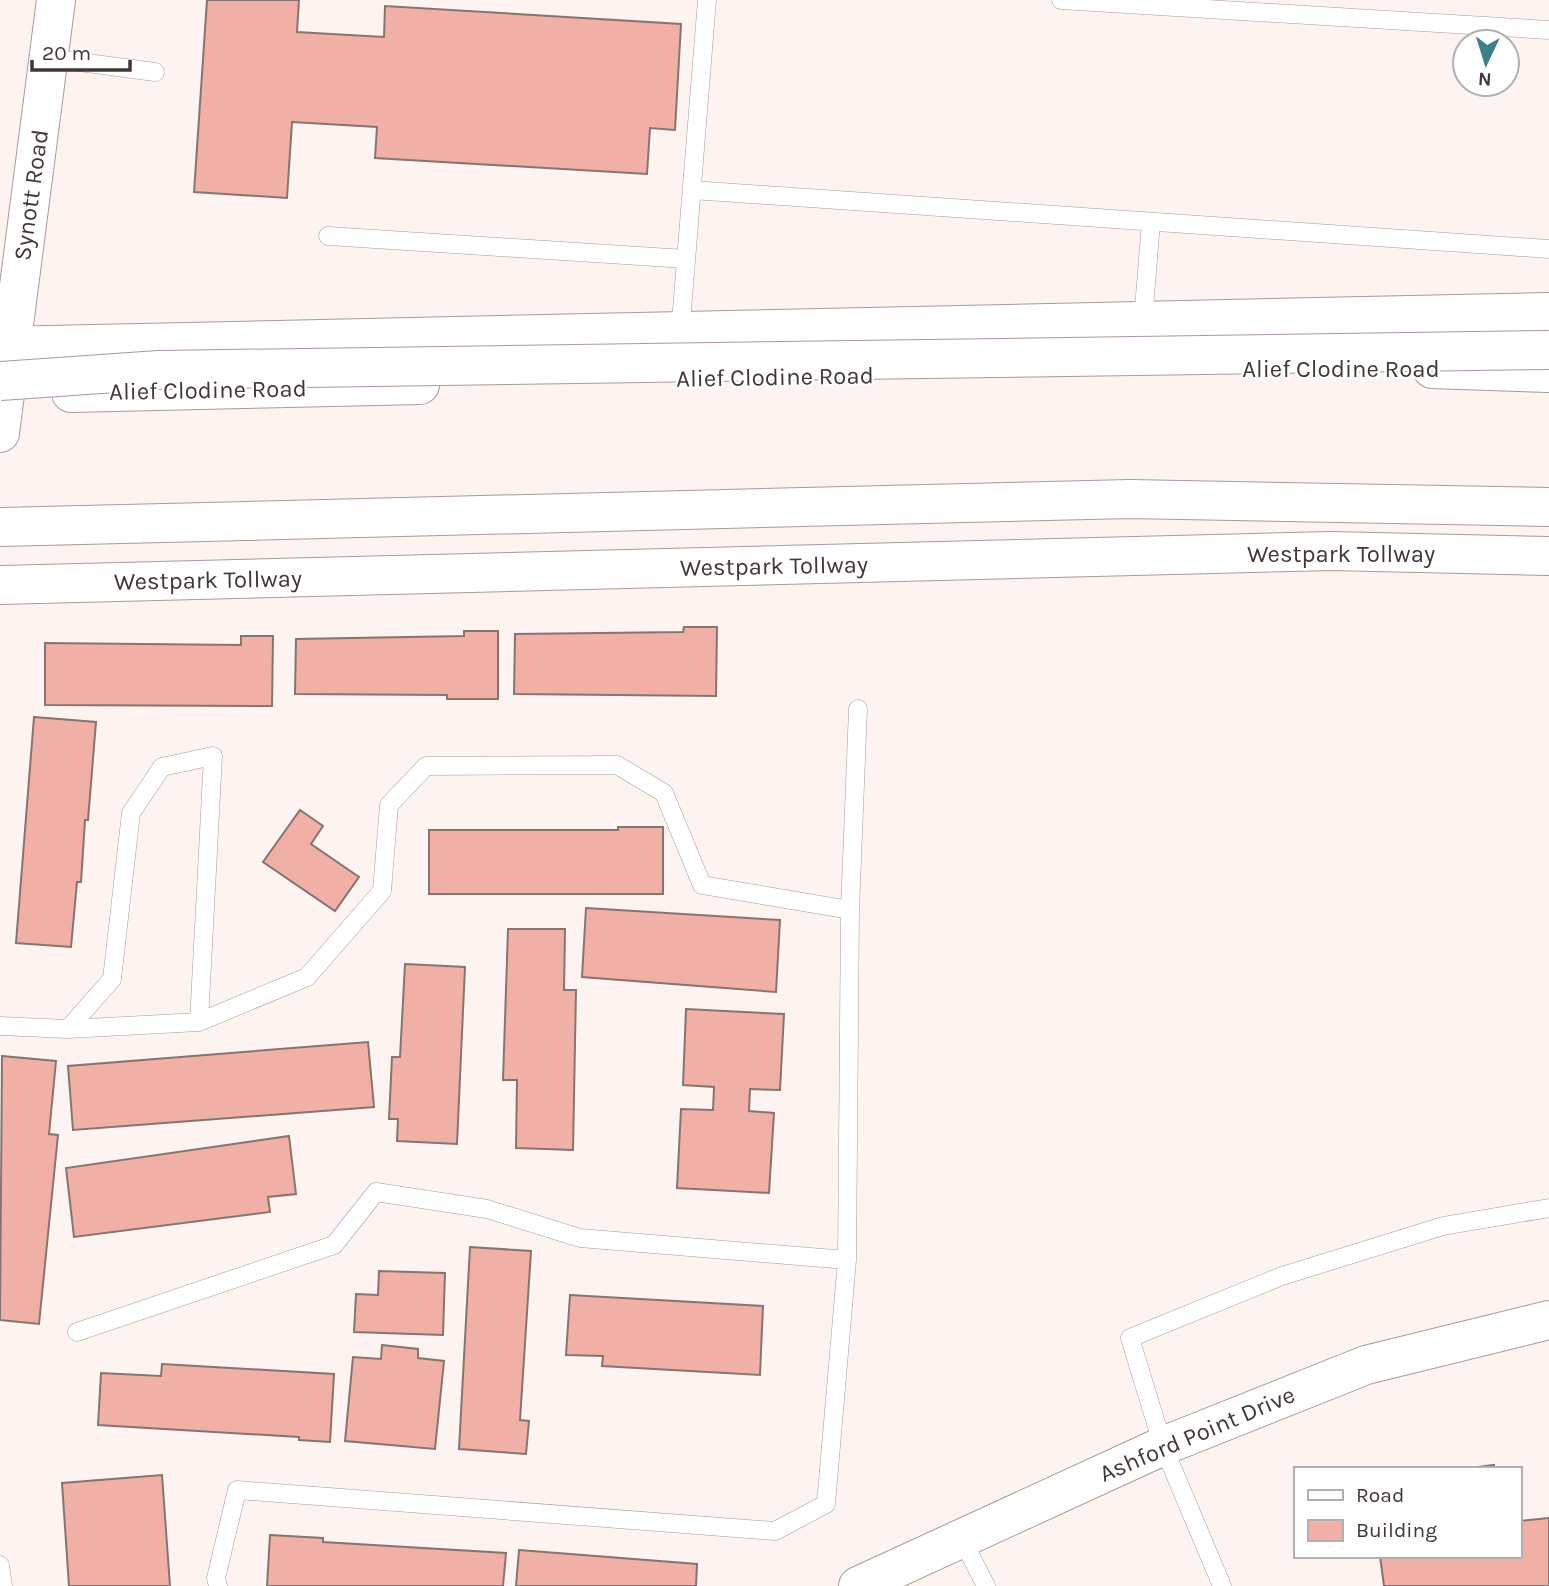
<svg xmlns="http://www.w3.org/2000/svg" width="1549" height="1586" viewBox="0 0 1549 1586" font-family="Karla,sans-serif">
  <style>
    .building { fill: #f0b0a5; stroke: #877471; stroke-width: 2 }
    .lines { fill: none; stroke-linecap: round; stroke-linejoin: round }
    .service-casing { stroke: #ac9995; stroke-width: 19 }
    .tertiary-casing { stroke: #ac9995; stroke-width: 40 }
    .secondary-casing { stroke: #ac9995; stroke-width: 40 }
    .motorway-casing { stroke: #ac9995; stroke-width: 40 }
    .service { stroke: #fff; stroke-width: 18 }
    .tertiary { stroke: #fff; stroke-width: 38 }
    .secondary { stroke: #fff; stroke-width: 38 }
    .motorway { stroke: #fff; stroke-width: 38 }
    .motorway-bridge-casing { stroke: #ac9995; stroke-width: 40; stroke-linecap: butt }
    .motorway-bridge { stroke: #fff; stroke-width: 38 }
    .labels { text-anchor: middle; stroke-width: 5; stroke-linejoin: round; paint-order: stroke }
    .street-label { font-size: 24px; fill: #403736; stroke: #fff }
  </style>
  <rect width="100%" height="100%" fill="#fdf4f2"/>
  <!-- building -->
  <path class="building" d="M207,0H299L297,32L384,37L385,6L681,24L675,130L650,128L647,174L375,158L377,127L292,122L287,198L194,192Z
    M684,627H717L716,696L514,694L515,634L683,632Z
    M464,631H498V699H447V695L295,694L296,639L464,636Z
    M241,636H273L272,706L45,705V643L241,645Z
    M34,717L96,722L88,820H85L81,882H77L71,947L16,943Z
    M300,810L323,826L311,844L359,877L335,911L263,862Z
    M618,827H663V894H429V830H618Z
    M586,908L780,920L776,992L582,977Z
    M508,929H565L564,990H576L573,1150L516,1148L517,1080H503Z
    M405,964L465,967L457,1144L397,1141L398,1119H389L392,1057H400Z
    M686,1009L784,1014L780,1090L750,1089L749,1111L774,1113L769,1193L677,1188L681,1109L713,1110L714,1087L683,1085Z
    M368,1042L374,1107L73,1130L68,1066Z
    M2,1056L56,1061L49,1134L58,1135L39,1324L0,1320Z
    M289,1136L296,1194L268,1197L270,1212L74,1237L66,1168Z
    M470,1247L531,1251L520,1420L529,1421L526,1454L459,1449Z
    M379,1271L445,1273L443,1335L354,1332L356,1294L378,1295Z
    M570,1295L763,1306L760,1375L602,1366L603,1356L566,1355Z
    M382,1345L418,1349V1358L444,1361L435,1449L345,1441L353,1357L381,1359Z
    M162,1364L334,1374L330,1442L299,1440V1437L98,1425L101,1373L161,1376Z
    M1494,1465V1469H1463Z
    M162,1475L170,1586H69L62,1483Z
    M1549,1518V1586H1384L1380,1556H1519V1521Z
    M270,1535L323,1538V1542L506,1553L503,1586H267Z
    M519,1550L697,1564L696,1586H516Z"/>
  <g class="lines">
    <defs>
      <path id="service" d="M1061,0L1549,30
        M49,58L155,72
        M692,190L1549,249
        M328,236L686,259
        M1143,321L1151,222
        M680,335L707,0
        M0,1026L68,1029L199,1022L307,977L382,891L389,805L426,766L617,765L664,793L702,885L850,910
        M68,1029L112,979L131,813L162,767L213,756L199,1022
        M77,1332L334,1245L376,1192L487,1209L580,1238L847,1260
        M961,1537L986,1586
        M0,1565L3,1586
        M218,1586L216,1578L237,1490L775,1531L826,1504L847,1260L850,910L858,709
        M1222,1586L1163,1446L1130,1338L1282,1276L1443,1226L1549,1208"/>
      <path id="tertiary" d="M0,433L56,0
        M858,1586L1163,1446L1366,1365L1549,1320"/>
      <path id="secondary" d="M0,346L1549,312
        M1432,369L1549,373
        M71,393L420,385"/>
      <path id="motorway" d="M0,527L1130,499L1549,507
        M0,585L1331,551L1549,556"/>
    </defs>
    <!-- service casing -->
    <use href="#service" class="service-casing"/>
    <!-- tertiary casing -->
    <use href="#tertiary" class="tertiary-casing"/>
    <!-- secondary casing -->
    <use href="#secondary" class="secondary-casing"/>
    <!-- motorway casing -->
    <use href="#motorway" class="motorway-casing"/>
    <!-- service -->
    <use href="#service" class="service"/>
    <!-- tertiary -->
    <use href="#tertiary" class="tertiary"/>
    <!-- secondary -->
    <use href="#secondary" class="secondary"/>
    <!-- motorway -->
    <use href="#motorway" class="motorway"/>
    <defs>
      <path id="motorway-bridge" d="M0,381L159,370L1549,350"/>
    </defs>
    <!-- motorway-bridge casing -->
    <use href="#motorway-bridge" class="motorway-bridge-casing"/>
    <!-- motorway-bridge -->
    <use href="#motorway-bridge" class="motorway-bridge"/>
  </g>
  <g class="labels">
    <!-- street labels -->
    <g class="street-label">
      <text transform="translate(31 195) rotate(-82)" y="8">Synott Road</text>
      <text x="1341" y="377">Alief Clodine Road</text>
      <text transform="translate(775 377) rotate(-1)" y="8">Alief Clodine Road</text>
      <text transform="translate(208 390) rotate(-1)" y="8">Alief Clodine Road</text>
      <text x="1341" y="562">Westpark Tollway</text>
      <text transform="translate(774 566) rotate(-1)" y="8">Westpark Tollway</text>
      <text transform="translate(208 580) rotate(-1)" y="8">Westpark Tollway</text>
      <text transform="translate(1197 1434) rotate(-23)" y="8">Ashford Point Drive</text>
    </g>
  </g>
  <!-- legend -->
  <rect x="1294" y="1467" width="228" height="91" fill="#ffffff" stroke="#b3afaf" stroke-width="2"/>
  <rect x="1308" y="1490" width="35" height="10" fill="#ffffff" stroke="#b3afaf" stroke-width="2"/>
  <text x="1356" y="1502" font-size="21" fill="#403736">Road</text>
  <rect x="1308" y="1520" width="35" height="21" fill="#f0b0a5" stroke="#b3afaf" stroke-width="2"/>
  <text x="1356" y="1537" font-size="21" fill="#403736">Building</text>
  <!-- north arrow -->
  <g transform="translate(1486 63) rotate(184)"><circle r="33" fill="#ffffff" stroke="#b3afaf" stroke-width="2"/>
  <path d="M0-5L12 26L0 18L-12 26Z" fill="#3a818c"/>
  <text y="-10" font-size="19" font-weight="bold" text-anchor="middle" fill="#403736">N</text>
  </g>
  <!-- scale -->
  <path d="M32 60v10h98v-10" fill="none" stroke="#403736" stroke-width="3.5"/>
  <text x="42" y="60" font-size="21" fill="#403736" stroke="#ffffff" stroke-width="5" paint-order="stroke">20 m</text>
</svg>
